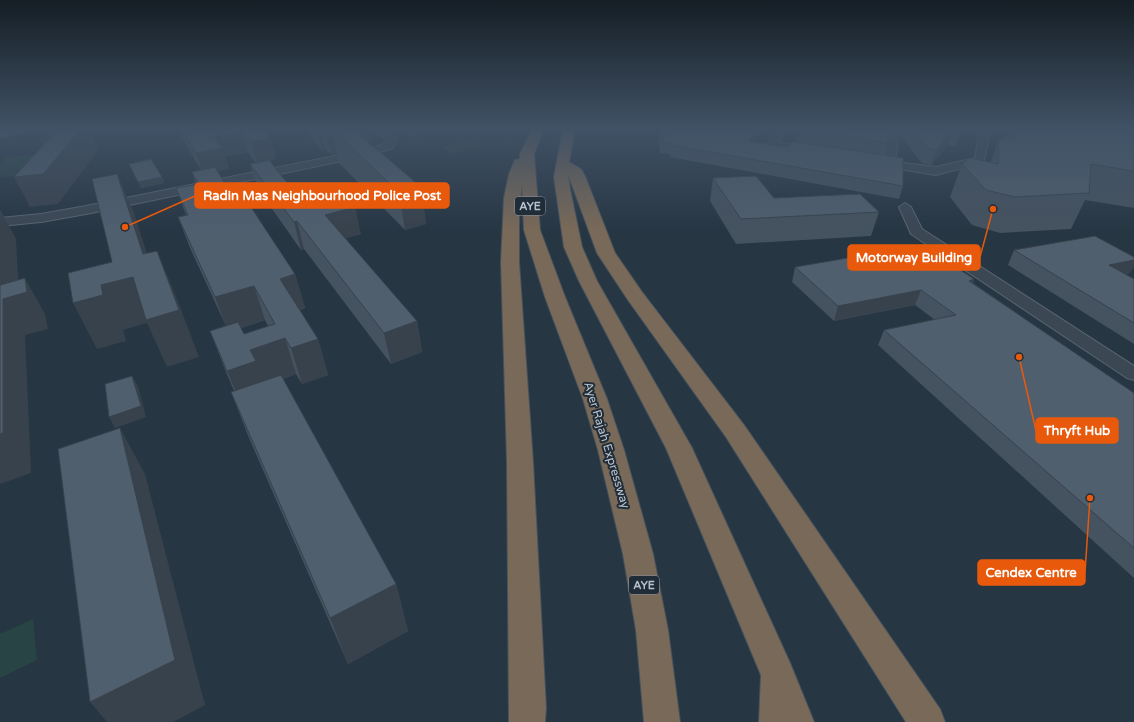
<svg xmlns="http://www.w3.org/2000/svg" width="1134" height="722" viewBox="0 0 1134 722" font-family="'Varela Round',sans-serif">
  <style>
    .green { fill: #294444 }
    .lines { fill: none; stroke-linecap: round; stroke-linejoin: round }
    .minor-casing { stroke: #596570; stroke-width: 2 }
    .major-casing { stroke: #48535f; stroke-width: 2 }
    .highway-casing { stroke: #46525d; stroke-width: 2 }
    .minor { fill: #3b4753; fill-rule: evenodd }
    .major { fill: #596673; fill-rule: evenodd }
    .highway { fill: #796958; fill-rule: evenodd }
    .wall { fill: #45525f; fill-rule: evenodd }
    .shaded-wall { fill: #38424d }
    .building { fill: #505f6e; stroke: #38424d }
    .labels { text-anchor: middle; stroke-width: 4; stroke-linejoin: round; paint-order: stroke }
    .shield { fill: #202c38; stroke: #8a95a0; stroke-width: 1 }
    .shield-label { font-size: 11px; font-weight: bold; fill: #b8c2cd }
    .street-label { font-size: 12px; fill: #b8c2cd; stroke: #202c38 }
    .leader { fill: none; stroke: #e8590c; stroke-width: 1.5 }
    .callout-dot { fill: #e8590c; stroke: #202c38; stroke-width: 1.5 }
    .callout { fill: #e8590c; stroke: #e8590c; stroke-width: 1.5 }
    .callout-label { font-size: 13px; text-anchor: middle; font-weight: bold; fill: #fff }
  </style>
  <rect width="100%" height="100%" fill="#273643"/>
  <!-- green -->
  <path class="green" d="M326,129H367L379,138L344,146Z
    M472,140L481,146L452,154L442,147Z
    M51,153L32,175L0,177V163L6,157Z
    M33,619L37,660L0,678V634Z"/>
  <g class="lines">
    <defs>
      <path id="minor" d="M374,129C383,128 390,130 396,138L393,148L371,155L86,214L41,222L0,226V218L41,214L86,206L369,149L384,144L385,139Z
        M777,129H787L779,140L780,142L810,149L812,151L810,153L806,154L772,146L769,140Z
        M826,129H847L897,137L898,139L895,162L936,167L975,158L980,129H990L984,162L936,175L875,165L873,163L875,161L884,160L887,141L831,132Z
        M905,203L911,207L922,229L1134,366V380L1127,378L911,234L899,207Z"/>
      <path id="major" d="M6,129H25L23,132L0,138V130Z"/>
      <path id="highway" d="M532,129H544L534,154L540,230L565,297L607,399L624,450L653,554L668,630L680,722H644L636,630L623,554L598,450L583,399L545,297L524,230L522,184L519,212V262L533,462L546,708L545,722H509L507,462L501,262L504,198L509,174L515,160L520,159V154Z
        M563,129H575L569,162L581,169L585,176L615,253L642,292L744,425L940,709L945,722H906L726,437L628,300L597,253L568,174L570,189L582,247L597,281L692,448L790,663L814,722H759L761,675L666,448L579,281L564,247L554,177Z"/>
    </defs>
    <!-- minor casing -->
    <use href="#minor" class="minor-casing"/>
    <!-- major casing -->
    <use href="#major" class="major-casing"/>
    <!-- highway casing -->
    <use href="#highway" class="highway-casing"/>
    <!-- minor -->
    <use href="#minor" class="minor"/>
    <!-- major -->
    <use href="#major" class="major"/>
    <!-- highway -->
    <use href="#highway" class="highway"/>
  </g>
  <!-- wall -->
  <path class="wall" d="M177,129H262L270,138L276,159L269,161L299,198L361,234L345,238L417,321L422,352L391,364L304,249L301,250L258,189L250,164L256,163L248,152L225,157L229,169L217,171L237,203L295,274L305,308L300,310L318,339L328,375L302,384L296,374L283,379L396,584L408,631L348,664L249,438L231,392L234,391L224,367L210,331L226,326L190,248L178,217L186,215L176,188L196,184L192,172L201,170ZM265,320L268,326L244,334L241,328Z
    M304,129H353L421,187L426,224L405,230L339,163L337,154L331,155L325,149L322,150Z
    M400,129H438H435V133L414,138Z
    M665,129H766L755,142L788,147L796,141L799,129H962L956,146L948,145L931,165L922,163L898,133L897,135L888,134L887,143L884,155L903,186L899,199L670,157V154L660,153V147H659L660,135Z
    M1010,129H1134V208L1085,200L1071,229L1000,233L972,225L950,197L962,164L990,163L999,139L1002,140L1004,135L1007,136Z
    M129,164L162,177L164,183L141,188Z
    M713,178L774,198L879,212L871,236L736,244L710,201Z
    M1014,250L1130,273L1126,274L1134,279V344L1008,265Z
    M795,267L974,279L973,283L1134,393V578L878,345L884,330L935,320L915,305L834,321L792,282Z"/>
  <!-- shaded-wall -->
  <path class="shaded-wall" d="M37,129H95L91,133L98,150L58,204L30,207L14,177L45,145Z
    M318,129H321L325,149L322,150Z
    M325,129H344L332,130L337,154L331,155Z
    M412,129H438H435V133L414,138Z
    M759,129H766L747,152L749,141Z
    M953,130L948,145L931,165L936,150Z
    M242,131L248,152L225,157L229,169L203,174L196,153L214,137Z
    M270,138L276,159L257,163L251,142Z
    M117,174L134,213L161,298L143,254Z
    M162,177L164,183L141,188L138,182Z
    M421,187L426,224L405,230L399,192Z
    M355,207L361,234L331,242L325,215Z
    M0,209L16,239L19,294L25,278L45,314L48,329L25,335L31,473L0,484V434L3,299L0,287Z
    M297,221L304,249L301,250L294,222Z
    M157,251L175,294L199,357L167,367L147,323L123,330L126,341L97,349L73,303L101,285Z
    M1134,260V267L1130,273L1101,279L1109,265Z
    M295,274L305,308L290,313L280,279Z
    M974,279L968,294L969,281Z
    M254,286L265,320L228,332L215,297Z
    M921,290L915,305L834,321L838,306Z
    M417,321L422,352L391,364L384,333Z
    M285,338L296,374L265,385L242,407L227,371L250,350Z
    M318,339L328,375L302,384L291,348Z
    M132,376L138,386L146,417L115,428L109,417Z
    M120,428L145,474L205,705L173,722H107L90,702Z
    M396,584L408,631L348,664L330,618Z"/>
  <!-- building -->
  <path class="building" d="M58,129H81L43,174L14,177Z
    M182,129H262L270,138L251,142L242,131L214,137L222,148L196,153Z
    M340,129H353L421,187L399,192L332,130Z
    M665,129H759L749,141L788,147L792,141L903,158V186L671,145L673,143L661,141L666,136L660,135Z
    M799,129H889L887,143L798,130Z
    M910,129H962L961,132L953,130L936,150L927,148Z
    M1014,129H1134V171L1091,164L1089,193L1015,197L986,190L962,164L970,158L998,164L999,139L1004,140V135L1014,137Z
    M151,159L162,177L138,182L129,164Z
    M269,160L299,198L338,189L355,207L325,215L417,321L384,333L297,221L294,222L250,164Z
    M215,167L237,203L247,201L295,274L280,279L318,339L291,348L285,338L250,350L256,361L227,371L210,331L238,322L244,334L275,324L254,286L215,297L178,217L188,215L176,188L199,184L192,172Z
    M117,174L143,254L157,251L179,310L146,320L133,277L101,285L103,295L73,303L68,273L112,262L92,179Z
    M756,176L774,198L860,194L879,212L741,219L713,178Z
    M1095,236L1134,257V260L1109,265L1134,279V323L1014,250Z
    M923,245L974,279L969,281L1134,393V548L884,330L956,315L921,290L838,306L795,267Z
    M25,278L27,292L3,299V433L0,434V285Z
    M281,375L396,584L330,618L231,392Z
    M132,376L141,406L109,417L105,384Z
    M120,428L175,660L90,702L58,449Z"/>
  <!-- sky -->
  <linearGradient id="sky" x2="0" y2="1"><stop stop-color="#151e25"/><stop offset="0.56" stop-color="#415266"/><stop offset="1" stop-color="#415266" stop-opacity="0"/></linearGradient>
  <rect width="1134" height="230" fill="url(#sky)"/>
  <g class="labels">
    <!-- shield labels -->
    <g class="shield">
      <rect x="515" y="197" width="30" height="18" rx="3"/>
      <rect x="629" y="576" width="30" height="18" rx="3"/>
    </g>
    <g class="shield-label">
      <text x="530" y="210">AYE</text>
      <text x="644" y="589">AYE</text>
    </g>
    <!-- street labels -->
    <g class="street-label">
      <text transform="translate(607 445) rotate(73)" y="4">Ayer Rajah Expressway</text>
    </g>
  </g>
  <!-- callouts -->
  <path class="leader" d="M125 227L195 196M993 209L980 257M1019 357L1036 431M1090 498L1085 572"/>
  <g class="callout-dot">
    <circle cx="125" cy="227" r="4"/>
    <circle cx="993" cy="209" r="4"/>
    <circle cx="1019" cy="357" r="4"/>
    <circle cx="1090" cy="498" r="4"/>
  </g>
  <g class="callout">
    <rect x="195" y="183" width="254" height="25" rx="4"/>
    <rect x="848" y="245" width="132" height="25" rx="4"/>
    <rect x="1036" y="418" width="82" height="25" rx="4"/>
    <rect x="978" y="560" width="107" height="25" rx="4"/>
  </g>
  <g class="callout-label">
    <text x="322" y="200">Radin Mas Neighbourhood Police Post</text>
    <text x="914" y="262">Motorway Building</text>
    <text x="1077" y="435">Thryft Hub</text>
    <text x="1031" y="577">Cendex Centre</text>
  </g>
</svg>
